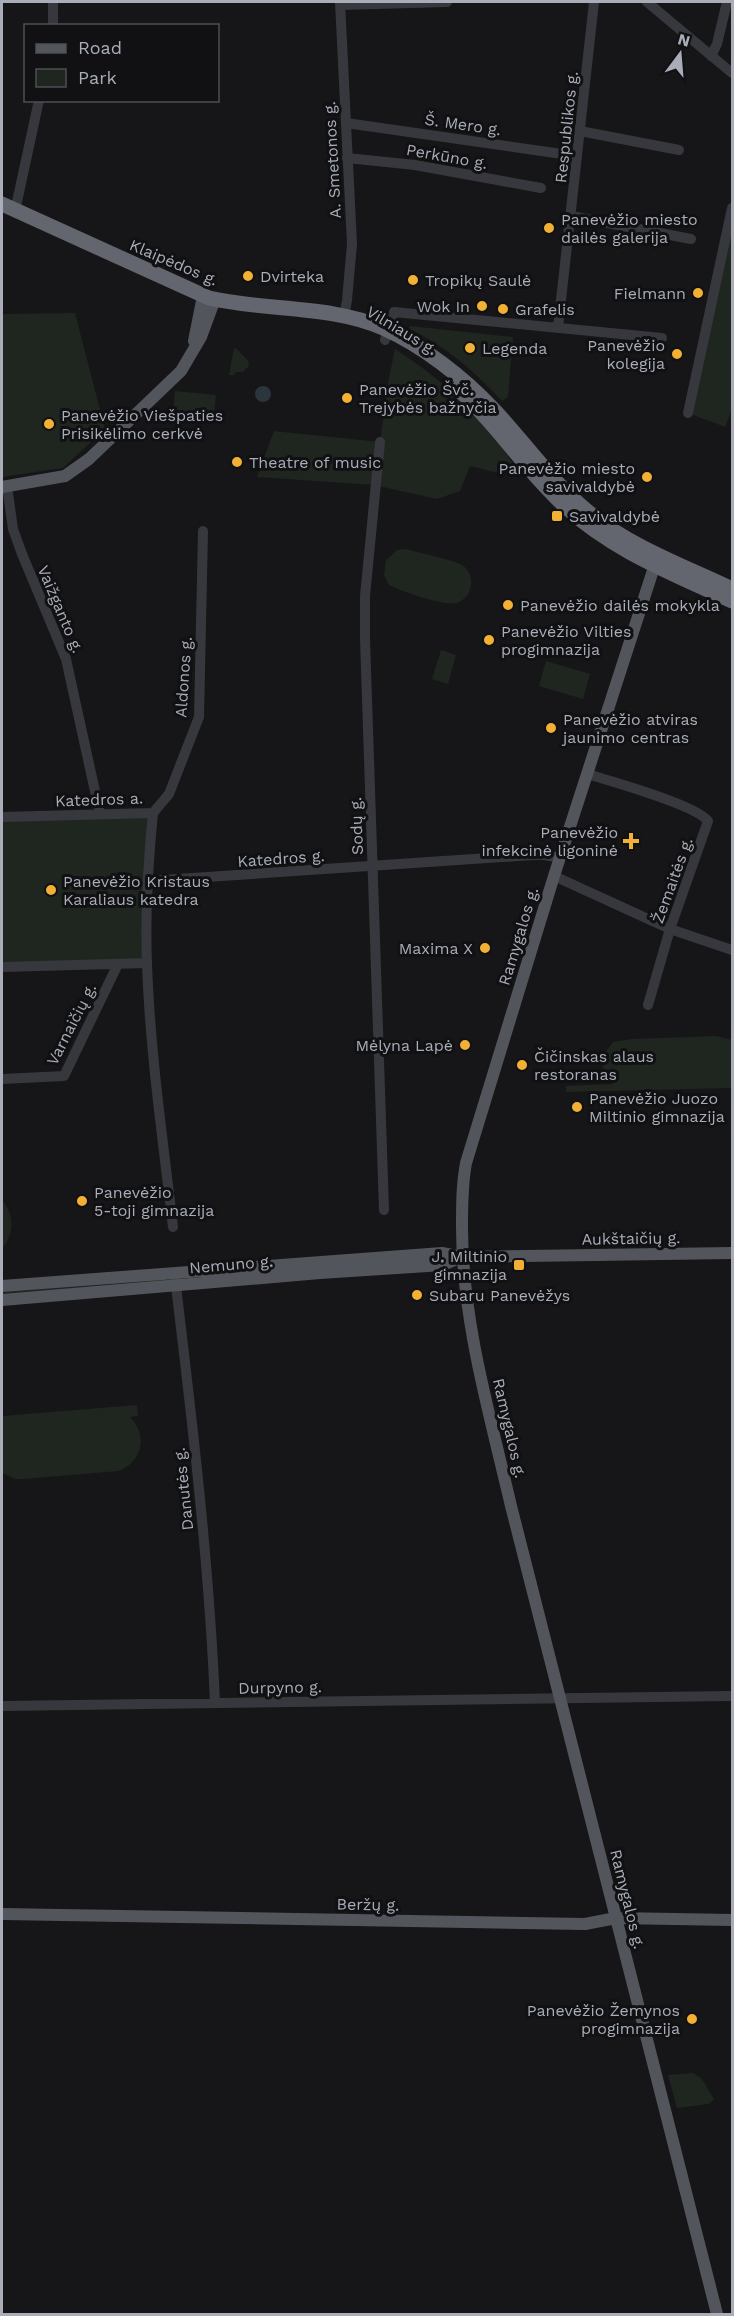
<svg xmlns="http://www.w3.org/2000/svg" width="734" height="2316" viewBox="0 0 734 2316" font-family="'Work Sans',sans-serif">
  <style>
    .green { fill: #1e261f }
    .water { fill: #2c353c }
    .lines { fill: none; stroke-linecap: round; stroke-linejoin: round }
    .minor { stroke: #37383d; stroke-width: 10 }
    .major { stroke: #53555c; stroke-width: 12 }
    .highway { stroke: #63666e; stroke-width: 15 }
    .poi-dot { fill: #f2b134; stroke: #111113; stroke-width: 2 }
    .labels { text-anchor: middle; stroke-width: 6; stroke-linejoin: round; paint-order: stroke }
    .street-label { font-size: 16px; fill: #a8adb8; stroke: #111113 }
    .poi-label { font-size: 16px; fill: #a8adb8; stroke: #111113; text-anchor: start }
  </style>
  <rect width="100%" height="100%" fill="#161618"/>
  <!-- green -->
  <path class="green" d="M732,208V409L725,427L688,413Z
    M75,313L105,429L63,468L2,477V314Z
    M410,326L513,337L508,397L502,401C474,371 446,346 409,329Z
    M234,348L237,349L249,362L248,368H246L243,372H236L234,375H229Z
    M395,349C445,381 486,420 517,470L494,472L470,466L460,491L437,499L374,485L257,477L274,431L380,442L388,383Z
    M175,391L216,395L214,413L208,416L206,421L177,418L173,413Z
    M406,549C423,554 443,557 460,564C477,572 474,598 456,603C444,606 400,591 389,585L384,575L386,560L397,550Z
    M441,650L456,655L448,684L432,679Z
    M546,661L590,674L583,699L539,686Z
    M153,813L147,963L2,967V817Z
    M716,1036L732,1040V1088L566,1092V1086L613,1084C600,1066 598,1060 613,1042L632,1039Z
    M2,1200C15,1215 14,1234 2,1249Z
    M166,1279L165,1281L2,1294V1291Z
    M137,1405L138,1416L130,1417C148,1435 143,1461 119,1471L23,1479H16L2,1473V1416Z
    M693,2073L702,2079L714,2099L709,2104L677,2108L668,2075Z"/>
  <!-- water -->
  <path class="water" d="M255 394a8 8 0 1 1 16 0a8 8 0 1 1-16 0Z"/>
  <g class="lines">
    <!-- minor -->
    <path class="minor" d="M340,2L352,244L347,300L344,317
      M647,2L732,73
      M340,5L447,2
      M53,26V2
      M711,56L717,44L727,2
      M346,123L576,156
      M580,131L679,150
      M347,158L415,165L541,188
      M15,211L39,100
      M571,216L691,239
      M558,327L594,2
      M385,340L394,312L662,338
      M688,413L732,208
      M380,442L365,596V639L384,1210
      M7,486L13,529L22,554L66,659L100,814
      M587,774C610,781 696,805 708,821L670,929L648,1005
      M153,813C148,863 145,914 147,964C150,1052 163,1140 173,1227
      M153,813L169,794L199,717L203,531
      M2,817L153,813
      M554,876L670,929L732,950
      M147,881L533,855H545L560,858
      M2,967L147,963
      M2,1079L64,1076L118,964
      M175,1278C192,1419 209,1561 215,1703
      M2,1706L730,1696"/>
    <!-- major -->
    <path class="major" d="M194,341L203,296
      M2,487L65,476L89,459L181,371L201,337L215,299
      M657,558L554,876L466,1163C462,1184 462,1205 462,1227C462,1321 490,1415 511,1506L717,2314
      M2,1286L442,1253L462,1257L732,1253
      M2,1300L320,1273L443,1265L461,1257
      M2,1914L585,1924L616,1918L732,1920"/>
    <!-- highway -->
    <path class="highway" d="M2,204L209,298C264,311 332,305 383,328C423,346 463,377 493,409C526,444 553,484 592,515C631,547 686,567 732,589
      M458,389C497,424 526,471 566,507C613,551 675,574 732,601"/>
  </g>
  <!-- markers -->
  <g class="poi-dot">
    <circle cx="549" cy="228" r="6"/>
    <circle cx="248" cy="276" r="6"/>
    <circle cx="413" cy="280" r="6"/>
    <circle cx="698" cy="293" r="6"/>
    <circle cx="482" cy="306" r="6"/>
    <circle cx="503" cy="309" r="6"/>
    <circle cx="470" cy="348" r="6"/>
    <circle cx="677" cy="354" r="6"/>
    <circle cx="347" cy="398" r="6"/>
    <circle cx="49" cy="424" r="6"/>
    <circle cx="237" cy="462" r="6"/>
    <circle cx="647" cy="477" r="6"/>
    <rect x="551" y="510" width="12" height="12" rx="3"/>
    <circle cx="508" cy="605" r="6"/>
    <circle cx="489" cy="640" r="6"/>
    <circle cx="551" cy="728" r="6"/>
    <path d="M628 832h6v6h6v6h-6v6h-6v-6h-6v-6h6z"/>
    <circle cx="51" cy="890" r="6"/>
    <circle cx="485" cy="948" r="6"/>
    <circle cx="465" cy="1045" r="6"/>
    <circle cx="522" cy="1065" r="6"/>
    <circle cx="577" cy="1107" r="6"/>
    <circle cx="82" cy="1201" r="6"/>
    <rect x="513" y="1259" width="12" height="12" rx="3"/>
    <circle cx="417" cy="1295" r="6"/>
    <circle cx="692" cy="2019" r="6"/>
  </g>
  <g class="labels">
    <!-- street labels -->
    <g class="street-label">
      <text transform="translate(463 124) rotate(8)" y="6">Š. Mero g.</text>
      <text transform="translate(566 127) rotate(-84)" y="6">Respublikos g.</text>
      <text transform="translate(447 156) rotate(10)" y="6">Perkūno g.</text>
      <text transform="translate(332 160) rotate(-93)" y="6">A. Smetonos g.</text>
      <text transform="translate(174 262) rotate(23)" y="6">Klaipėdos g.</text>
      <text transform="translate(402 330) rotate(31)" y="6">Vilniaus g.</text>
      <text transform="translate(61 609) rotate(67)" y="6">Vaižganto g.</text>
      <text transform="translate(183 677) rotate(-86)" y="6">Aldonos g.</text>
      <text transform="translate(99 799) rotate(-2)" y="6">Katedros a.</text>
      <text transform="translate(356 826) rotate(-92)" y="6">Sodų g.</text>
      <text transform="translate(281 858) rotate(-4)" y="6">Katedros g.</text>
      <text transform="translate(672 880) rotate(-70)" y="6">Žemaitės g.</text>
      <text transform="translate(518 936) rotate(-73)" y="6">Ramygalos g.</text>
      <text transform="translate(71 1024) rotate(-63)" y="6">Varnaičių g.</text>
      <text transform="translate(631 1238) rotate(-1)" y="6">Aukštaičių g.</text>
      <text transform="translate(231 1264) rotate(-5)" y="6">Nemuno g.</text>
      <text transform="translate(510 1428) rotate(77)" y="6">Ramygalos g.</text>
      <text transform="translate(183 1489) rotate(-96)" y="6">Danutės g.</text>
      <text transform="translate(280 1687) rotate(-1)" y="6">Durpyno g.</text>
      <text transform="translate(628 1899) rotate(76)" y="6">Ramygalos g.</text>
      <text transform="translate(368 1904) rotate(1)" y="6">Beržų g.</text>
    </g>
    <!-- poi labels -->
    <g class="poi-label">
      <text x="561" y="225">Panevėžio miesto<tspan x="561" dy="18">dailės galerija</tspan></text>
      <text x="260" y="282">Dvirteka</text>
      <text x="425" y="286">Tropikų Saulė</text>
      <text x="686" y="299" text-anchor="end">Fielmann</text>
      <text x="470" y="312" text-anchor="end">Wok In</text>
      <text x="515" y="315">Grafelis</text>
      <text x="665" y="351" text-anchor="end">Panevėžio<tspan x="665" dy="18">kolegija</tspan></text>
      <text x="482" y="354">Legenda</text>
      <text x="359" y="395">Panevėžio Švč.<tspan x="359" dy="18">Trejybės bažnyčia</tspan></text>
      <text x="61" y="421">Panevėžio Viešpaties<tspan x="61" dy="18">Prisikėlimo cerkvė</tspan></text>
      <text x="249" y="468">Theatre of music</text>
      <text x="635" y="474" text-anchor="end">Panevėžio miesto<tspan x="635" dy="18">savivaldybė</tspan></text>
      <text x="569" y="522">Savivaldybė</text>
      <text x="520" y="611">Panevėžio dailės mokykla</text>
      <text x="501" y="637">Panevėžio Vilties<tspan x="501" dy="18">progimnazija</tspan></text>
      <text x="563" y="725">Panevėžio atviras<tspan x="563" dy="18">jaunimo centras</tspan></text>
      <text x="618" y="838" text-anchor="end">Panevėžio<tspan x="618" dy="18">infekcinė ligoninė</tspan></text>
      <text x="63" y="887">Panevėžio Kristaus<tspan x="63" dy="18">Karaliaus katedra</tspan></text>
      <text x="473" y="954" text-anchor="end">Maxima X</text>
      <text x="453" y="1051" text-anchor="end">Mėlyna Lapė</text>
      <text x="534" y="1062">Čičinskas alaus<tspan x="534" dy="18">restoranas</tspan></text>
      <text x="589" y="1104">Panevėžio Juozo<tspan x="589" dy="18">Miltinio gimnazija</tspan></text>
      <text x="94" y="1198">Panevėžio<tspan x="94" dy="18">5-toji gimnazija</tspan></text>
      <text x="507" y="1262" text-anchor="end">J. Miltinio<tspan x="507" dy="18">gimnazija</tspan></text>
      <text x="429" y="1301">Subaru Panevėžys</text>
      <text x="680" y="2016" text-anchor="end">Panevėžio Žemynos<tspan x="680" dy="18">progimnazija</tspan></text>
    </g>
  </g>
  <!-- border -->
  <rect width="734" height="2316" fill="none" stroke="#a8adb8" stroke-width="6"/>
  <!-- legend -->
  <rect x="24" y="24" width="195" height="78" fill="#111113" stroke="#4d4f55" stroke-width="1.5"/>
  <rect x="36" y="44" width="30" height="9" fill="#53555c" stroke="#4d4f55" stroke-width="1.5"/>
  <text x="78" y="54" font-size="18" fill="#a8adb8">Road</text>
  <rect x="36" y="69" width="30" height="18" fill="#1e261f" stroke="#4d4f55" stroke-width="1.5"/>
  <text x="78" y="84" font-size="18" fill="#a8adb8">Park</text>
  <!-- north arrow -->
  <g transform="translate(680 54) rotate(16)" stroke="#111113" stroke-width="4.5" paint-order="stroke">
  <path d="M0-4.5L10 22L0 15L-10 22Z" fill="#a8adb8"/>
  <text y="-9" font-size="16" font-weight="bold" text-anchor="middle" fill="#a8adb8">N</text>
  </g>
</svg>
